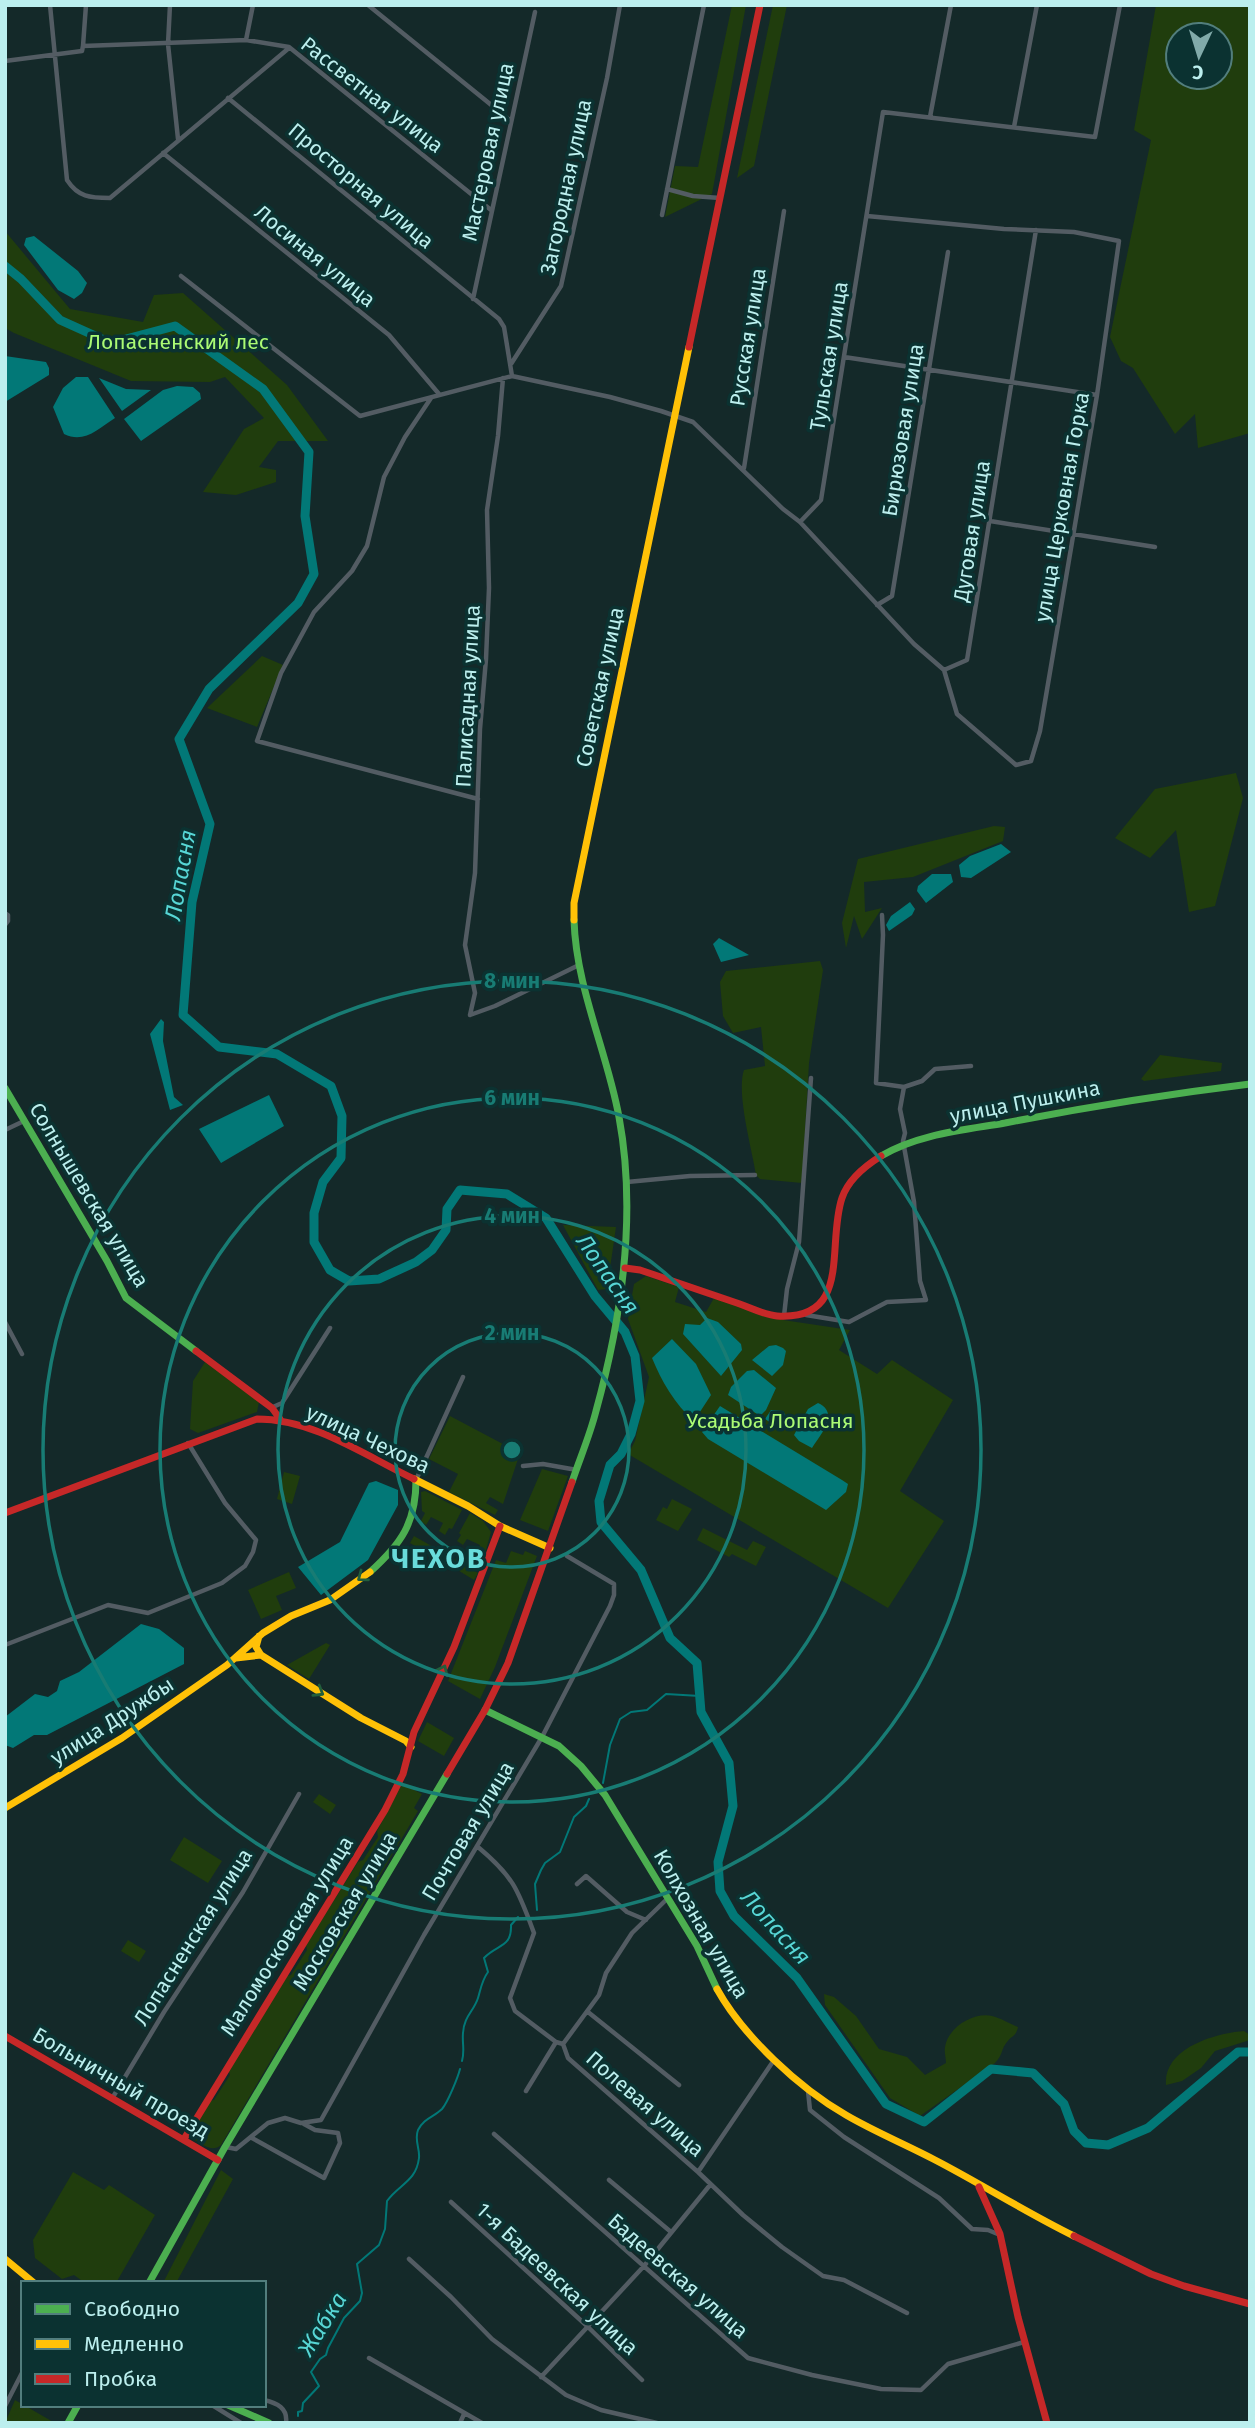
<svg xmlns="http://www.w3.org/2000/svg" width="1255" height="2428" viewBox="0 0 1255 2428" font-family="'Fira Sans',sans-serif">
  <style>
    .green { fill: #203d0d; fill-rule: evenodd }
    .water { fill: #027877 }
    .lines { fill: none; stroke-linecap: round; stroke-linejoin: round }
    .stream { stroke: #027877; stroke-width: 2 }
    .river { stroke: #027877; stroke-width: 9 }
    .street { stroke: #535c63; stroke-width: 4.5 }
    .fast { stroke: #4caf50; stroke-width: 7 }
    .slow { stroke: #ffc107; stroke-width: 7 }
    .jam { stroke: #c62828; stroke-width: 7 }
    .oneway { stroke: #225e3c }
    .ring { fill: none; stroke: #187c74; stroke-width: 3.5 }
    .labels { text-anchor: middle; stroke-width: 7; stroke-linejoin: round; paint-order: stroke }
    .street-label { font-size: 21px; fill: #bcefee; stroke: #0b3231 }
    .park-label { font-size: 21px; fill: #abfa74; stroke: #0b3231 }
    .water-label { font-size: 23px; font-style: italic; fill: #57d6d5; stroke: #0b3231 }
    .district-label { font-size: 28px; font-weight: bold; letter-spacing: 2px; fill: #69dcdb; stroke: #0b3231 }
    .centre { fill: #187c74; stroke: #0b3231; stroke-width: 3.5 }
    .ring-label { font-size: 21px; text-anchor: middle; font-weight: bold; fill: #187c74; stroke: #0b3231; stroke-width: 7; stroke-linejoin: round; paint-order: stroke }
  </style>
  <rect width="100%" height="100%" fill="#142929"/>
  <!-- green -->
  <path class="green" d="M732,5H746L712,194L665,217L675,166L698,167Z
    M773,5H787L754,166L737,178Z
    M1156,5H1250V433L1198,448L1195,414L1175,434L1133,368L1121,361L1110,337L1151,140L1134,130ZM1178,35H1220V77H1178Z
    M5,231L70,309L143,322L154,295L183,293L287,385L328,441H278L259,467L276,470V482L236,495L203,492L244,429L264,418L225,377L210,382L131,381L14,333L5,328Z
    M262,656L283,665L257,727L207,708Z
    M1236,773L1243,798L1215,906L1189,912L1176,830L1150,858L1115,838L1155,789Z
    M994,826L1005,827L1003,841L913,877L864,882L865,912L882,908L862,939L854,916L846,948L842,923L858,859Z
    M820,961L823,970L809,1063L802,1183L760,1179L756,1175C752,1149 736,1093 744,1070L765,1066L761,1027L733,1033L723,1016L720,982L726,971Z
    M1160,1055L1222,1063L1221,1071L1144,1081L1141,1079Z
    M563,1225L616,1227L607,1289L598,1290Z
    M646,1276L679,1287L675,1302L706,1312L714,1298L783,1320L850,1330L839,1350L877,1374L892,1360L953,1400L900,1491L944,1521L888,1608L628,1454L635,1441L649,1377L628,1319L634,1284Z
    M205,1362L259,1402L257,1412L198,1433L190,1429L193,1381Z
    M450,1416L520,1453L503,1504L490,1497L486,1503L498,1510L495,1515L449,1492L458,1474L429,1459Z
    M542,1469L568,1476L548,1531L520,1520Z
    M284,1472L300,1476L292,1504L277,1499Z
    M425,1491L462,1510L452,1529L449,1528L445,1535L439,1531L443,1523L431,1517L426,1525L421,1521L425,1513L422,1511L421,1492Z
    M672,1499L692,1509L678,1531L656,1520L663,1507L667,1509Z
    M470,1513L483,1521L491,1532L484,1557L477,1552L480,1545L467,1539L463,1545L457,1541L461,1535L459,1533Z
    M703,1528L747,1550L753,1541L766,1547L756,1566L732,1554L729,1557L697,1540Z
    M414,1536L437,1549L433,1556L410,1543Z
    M511,1551L523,1555L525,1551L537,1556L495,1667L480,1699L448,1681L496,1560L506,1563Z
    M450,1556L478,1573L474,1580L446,1563Z
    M289,1572L296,1588L276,1596L282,1610L261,1619L248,1590Z
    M326,1643L330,1645L309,1679L287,1665Z
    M427,1722L454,1738L444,1756L418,1741Z
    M402,1784L422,1794L414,1808L418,1811L221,2145C212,2153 202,2144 193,2139L190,2132L209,2101L214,2100L230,2075L228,2070L287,1976L291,1975L307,1950L306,1945L358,1862L363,1860L378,1837L377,1831Z
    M319,1794L336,1805L330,1814L313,1802Z
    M184,1837L222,1861L208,1883L170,1860Z
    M128,1940L146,1951L139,1962L121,1951Z
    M824,1994L834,1997L856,2016L879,2049L907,2057L925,2075L946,2063C946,2058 944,2051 945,2047C948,2027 974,2012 992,2016C1001,2018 1010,2024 1018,2027C1016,2037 1012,2035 1007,2042C1001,2049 1003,2055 995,2063L920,2116L890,2098L825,2005Z
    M1244,2031L1250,2035V2040L1215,2051L1201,2068L1182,2081L1166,2085C1163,2048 1216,2033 1244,2031Z
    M221,2170L233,2179L176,2283H163Z
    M73,2172L104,2190L109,2185L155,2215L116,2283H85L74,2275L62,2279L35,2258L33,2240Z
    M15,2400L55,2423H5Z"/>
  <!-- water -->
  <path class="water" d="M34,236L78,271L87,283L82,293L74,299L58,290L24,245L26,238Z
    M5,356L46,362L49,368V375L5,402Z
    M76,377H88L115,418C98,429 84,444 64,434L53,407L63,388Z
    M99,378L126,389L151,390L122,411Z
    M177,386L193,387L200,393L201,399L141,441L124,419L163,390Z
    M1001,844L1011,852L971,878L961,877L959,865L970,856Z
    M932,874H951L953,882L926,903L917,891L918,886Z
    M910,902L915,909L912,915L889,931L886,925L891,916Z
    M719,938L749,955L721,962L713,944Z
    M161,1019L164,1022L163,1041L174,1097L183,1105L170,1110L150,1034Z
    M269,1095L284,1126L221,1163L199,1129Z
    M707,1318L718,1322L741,1344L742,1350L721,1376L683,1334L685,1324L700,1325Z
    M672,1339L696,1364L711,1395L694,1421C675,1405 661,1380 652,1358Z
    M776,1345L783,1348L786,1351L783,1365L772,1376L752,1360L769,1346Z
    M754,1370L776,1388L766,1410L760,1416L728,1395L731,1387L747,1371Z
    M818,1403C840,1413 821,1434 812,1448L799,1441L794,1435L808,1409Z
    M720,1406L842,1480L848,1484L846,1492L826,1510L708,1439L702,1432Z
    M771,1410L783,1411L786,1416L779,1428L765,1419Z
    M376,1481L398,1490V1505L368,1560L321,1595L298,1567L340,1542L369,1483Z
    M141,1624L159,1629L184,1648V1664L47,1735H34L13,1748L5,1745V1717L35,1694L48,1697L57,1691L60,1681L79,1672Z"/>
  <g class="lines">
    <!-- stream -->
    <path class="stream" d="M603,1783L610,1745L620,1719L631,1712L647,1710L666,1694L700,1696
      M537,1910L535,1884L541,1870L545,1863L560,1852L574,1817L586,1806L589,1799
      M462,2061C465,2051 462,2043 463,2033C464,2016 474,2011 478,1998C481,1988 482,1980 488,1972L484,1958C497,1944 512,1948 511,1925L518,1917
      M298,2416V2412L302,2411L303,2403L319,2386L311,2372L320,2359L326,2355L328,2348L344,2318L360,2301L362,2293L357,2264L379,2245L385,2229L387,2201C399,2184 416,2182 419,2158C420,2148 414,2140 418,2130C424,2118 434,2117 442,2109C448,2102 458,2077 460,2069"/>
    <!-- river -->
    <path class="river" d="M5,266L21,279L60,320L111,343L175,326L263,389L309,452L305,516L314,574L298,603L209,689L179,739L210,824L192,902L183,1015L219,1047L277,1054L331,1086L342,1116L341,1158L323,1182L314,1213V1242L330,1270L349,1281L379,1279L416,1262L432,1250L446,1230L447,1209L460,1190L507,1194L546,1218L595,1296L625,1332L635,1356L640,1401L631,1434L621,1454L610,1465L599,1501L601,1522L641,1570L670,1638L697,1663L701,1712L729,1763L733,1806L718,1862L720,1891L734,1916L797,1978L886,2104L924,2122L991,2069L1033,2073L1064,2104L1074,2131L1086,2143L1108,2145L1148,2128L1238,2052H1250"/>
    <!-- street -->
    <path class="street" d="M50,5L67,180C78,197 90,198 110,198L289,48
      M170,5L168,44L178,139
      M368,5L511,121
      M246,40L253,5
      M83,46L86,5
      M5,61L82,51L83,46L246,40L289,47L491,210
      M228,98L499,319L504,327L512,376
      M930,117L951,5
      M1014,127L1037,5
      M163,153L389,335L439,394
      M667,189L693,196L720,198
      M662,215L704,5
      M181,276L360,416L512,376L610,397L661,411L693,422L783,509L800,522L914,644L944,670L957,714L1016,765L1031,761L1040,731L1097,395L1119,241L1074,232L1004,229L867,216
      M473,299L535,12
      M844,357L1097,395
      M511,364L561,286L607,78L620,5
      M431,398L405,437L384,477L367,546L352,571L314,612L281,673L257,741L478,799
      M744,468L784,211
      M990,521L1155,547
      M800,522L821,500L883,112L1095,137L1120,5
      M877,605L892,596L948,252
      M944,670L967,660L1036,230
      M5,913L8,915V921L5,925
      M470,1015L475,993L465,945L475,873L480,729L486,659L489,588L487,510L498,436L503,378
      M470,1015L495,1006L579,965
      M904,1087L922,1081L935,1069L971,1066
      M5,1130L24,1121
      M627,1182L690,1176L755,1175
      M806,1315L849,1322L887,1302L926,1300L920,1281L914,1202L903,1141L905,1133L900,1109L904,1087L876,1083L883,935L882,915
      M784,1316L787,1289L799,1242L811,1078
      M5,1322L22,1354
      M273,1407L282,1403L330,1328
      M523,1466L543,1464L577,1470
      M416,1480L463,1377
      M5,1645L108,1605L148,1613L222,1583L245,1566L253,1552L256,1540L225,1503L188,1443
      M478,1847C514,1877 518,1890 534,1933L510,1998L515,2011L556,2042L563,2044
      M577,1884L586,1876L627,1912L646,1920
      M588,2012L679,2085
      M563,2044L568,2058L698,2172L743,2215L782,2247L823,2276L844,2280L907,2313
      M563,2044L599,1995L606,1973L632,1933L667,1899
      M526,2091L556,2042
      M808,2091L810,2110L844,2137L939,2198L972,2229L988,2230L1000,2235
      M113,2097L164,2012L243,1892L299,1794
      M494,2134L748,2358L812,2375L881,2389L921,2390L948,2364L1024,2342
      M252,2138L324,2178L340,2143L338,2133L315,2130L304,2124
      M226,2147L236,2149L268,2123L285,2118L301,2123L321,2120L424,1935L542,1737L610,1606L614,1595V1584L567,1556
      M698,2172L774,2060
      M609,2180L671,2232
      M451,2202L587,2326L642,2380
      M409,2259L451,2297L492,2339L566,2395L601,2410L657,2423
      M369,2358L482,2423
      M541,2377L644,2266L710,2185
      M264,2400C277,2403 288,2408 286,2423
      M212,2405L241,2423
      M5,2406L23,2371
      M460,2423L464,2414"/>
    <!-- fast -->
    <path class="fast" d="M5,1088L107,1261L126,1298L196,1351
      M881,1156C918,1134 964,1130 1005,1123C1087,1107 1168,1094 1250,1084
      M572,1482C580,1458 590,1435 596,1411C622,1317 637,1214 619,1117C607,1051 576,988 574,920
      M370,1572C401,1544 416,1523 416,1480
      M485,1710L559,1746L581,1766L605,1795L697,1946L717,1989
      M149,2283L225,2147L447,1774
      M228,2405L269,2423
      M68,2423L78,2405"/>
    <!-- slow -->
    <path class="slow" d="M574,920V903L689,347
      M414,1479L468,1506L500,1526L550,1548
      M259,1636L256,1647L261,1655L361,1718L406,1741L411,1747
      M236,1658L261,1655
      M5,1808L122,1738L227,1665L263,1633L291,1616L330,1600L370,1572
      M717,1989C743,2036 799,2088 846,2115C875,2132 907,2145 937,2161C983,2185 1027,2213 1074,2236
      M5,2259L34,2283"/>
    <!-- jam -->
    <path class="jam" d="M689,347L760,5
      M625,1268L640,1270C672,1281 704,1292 737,1303C749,1307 764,1315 777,1316C853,1321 826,1245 842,1198C848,1180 865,1166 881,1156
      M196,1351L272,1408L280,1419
      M5,1513L257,1419C313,1419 364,1455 414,1479
      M447,1774L485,1710L508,1663L572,1482
      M5,2036L218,2160
      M184,2139L385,1810L403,1774L414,1732L454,1647L500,1526
      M979,2187L1000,2234L1018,2317L1047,2423
      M1074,2236L1151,2274L1184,2286L1250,2304"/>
  </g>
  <!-- one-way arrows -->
  <defs><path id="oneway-chevron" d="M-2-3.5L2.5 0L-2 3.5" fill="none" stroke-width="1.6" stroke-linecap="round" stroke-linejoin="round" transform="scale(1.75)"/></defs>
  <g class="oneway">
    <use href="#oneway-chevron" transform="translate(362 1577) rotate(143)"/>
    <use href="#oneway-chevron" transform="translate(443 1670) rotate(-65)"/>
    <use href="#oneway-chevron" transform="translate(319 1692) rotate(31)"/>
  </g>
  <!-- distance rings -->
  <g class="ring">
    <circle cx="512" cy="1450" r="117"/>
    <circle cx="512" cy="1450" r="234"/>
    <circle cx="512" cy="1450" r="352"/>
    <circle cx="512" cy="1450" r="469"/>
  </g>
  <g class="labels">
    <!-- street labels -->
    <g class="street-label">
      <text transform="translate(372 95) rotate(38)" y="7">Рассветная улица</text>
      <text transform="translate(488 152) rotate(-78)" y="7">Мастеровая улица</text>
      <text transform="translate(361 186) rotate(40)" y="7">Просторная улица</text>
      <text transform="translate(566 187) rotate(-78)" y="7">Загородная улица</text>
      <text transform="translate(315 256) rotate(39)" y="7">Лосиная улица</text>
      <text transform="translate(748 337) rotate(-81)" y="7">Русская улица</text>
      <text transform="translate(829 356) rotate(-81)" y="7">Тульская улица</text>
      <text transform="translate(903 430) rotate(-81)" y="7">Бирюзовая улица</text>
      <text transform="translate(1062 507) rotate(-80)" y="7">улица Церковная Горка</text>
      <text transform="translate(972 531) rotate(-81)" y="7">Дуговая улица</text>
      <text transform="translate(600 687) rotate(-78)" y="7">Советская улица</text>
      <text transform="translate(468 696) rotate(-87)" y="7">Палисадная улица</text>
      <text transform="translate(1025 1102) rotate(-11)" y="7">улица Пушкина</text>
      <text transform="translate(89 1195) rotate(59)" y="7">Солнышевская улица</text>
      <text transform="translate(368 1439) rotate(25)" y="7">улица Чехова</text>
      <text transform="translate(112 1721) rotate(-33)" y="7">улица Дружбы</text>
      <text transform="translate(468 1831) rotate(-59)" y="7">Почтовая улица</text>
      <text transform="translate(345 1911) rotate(-59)" y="7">Московская улица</text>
      <text transform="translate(701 1924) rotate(60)" y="7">Колхозная улица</text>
      <text transform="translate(287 1936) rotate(-58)" y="7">Маломосковская улица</text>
      <text transform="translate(193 1937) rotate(-58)" y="7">Лопасненская улица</text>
      <text transform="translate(121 2083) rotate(30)" y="7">Больничный проезд</text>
      <text transform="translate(645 2104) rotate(41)" y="7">Полевая улица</text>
      <text transform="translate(678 2276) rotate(41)" y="7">Бадеевская улица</text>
      <text transform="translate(557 2279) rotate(43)" y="7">1-я Бадеевская улица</text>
    </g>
    <!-- park labels -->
    <g class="park-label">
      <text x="178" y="349">Лопасненский лес</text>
      <text x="770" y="1428">Усадьба Лопасня</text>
    </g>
    <!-- water labels -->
    <g class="water-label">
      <text transform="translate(180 875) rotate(-80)" y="8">Лопасня</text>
      <text transform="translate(608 1274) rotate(55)" y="8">Лопасня</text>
      <text transform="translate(776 1927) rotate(48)" y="8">Лопасня</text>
      <text transform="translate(322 2324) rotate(-58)" y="8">Жабка</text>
    </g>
    <!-- district labels -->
    <g class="district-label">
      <text x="439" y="1568">ЧЕХОВ</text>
    </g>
  </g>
  <circle cx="512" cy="1450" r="10" class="centre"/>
  <g class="ring-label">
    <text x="512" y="988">8 мин</text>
    <text x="512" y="1105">6 мин</text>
    <text x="512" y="1223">4 мин</text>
    <text x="512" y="1340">2 мин</text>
  </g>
  <!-- border -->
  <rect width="1255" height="2428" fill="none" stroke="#bcefee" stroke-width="14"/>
  <!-- legend -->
  <rect x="21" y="2281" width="245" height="126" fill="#0b3231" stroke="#527e7d" stroke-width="2"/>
  <rect x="35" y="2304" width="35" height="10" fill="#4caf50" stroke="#527e7d" stroke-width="2"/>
  <text x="84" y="2316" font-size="21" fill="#bcefee">Свободно</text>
  <rect x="35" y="2339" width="35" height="10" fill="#ffc107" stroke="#527e7d" stroke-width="2"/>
  <text x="84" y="2351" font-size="21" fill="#bcefee">Медленно</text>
  <rect x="35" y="2374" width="35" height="10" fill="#c62828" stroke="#527e7d" stroke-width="2"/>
  <text x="84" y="2386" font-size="21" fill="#bcefee">Пробка</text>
  <!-- north arrow -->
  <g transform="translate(1199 56) rotate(184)"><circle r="33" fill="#0b3231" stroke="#527e7d" stroke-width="2"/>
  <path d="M0-5L12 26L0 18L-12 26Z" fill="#81aaa9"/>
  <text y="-10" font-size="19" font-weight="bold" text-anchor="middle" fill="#bcefee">С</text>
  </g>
</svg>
